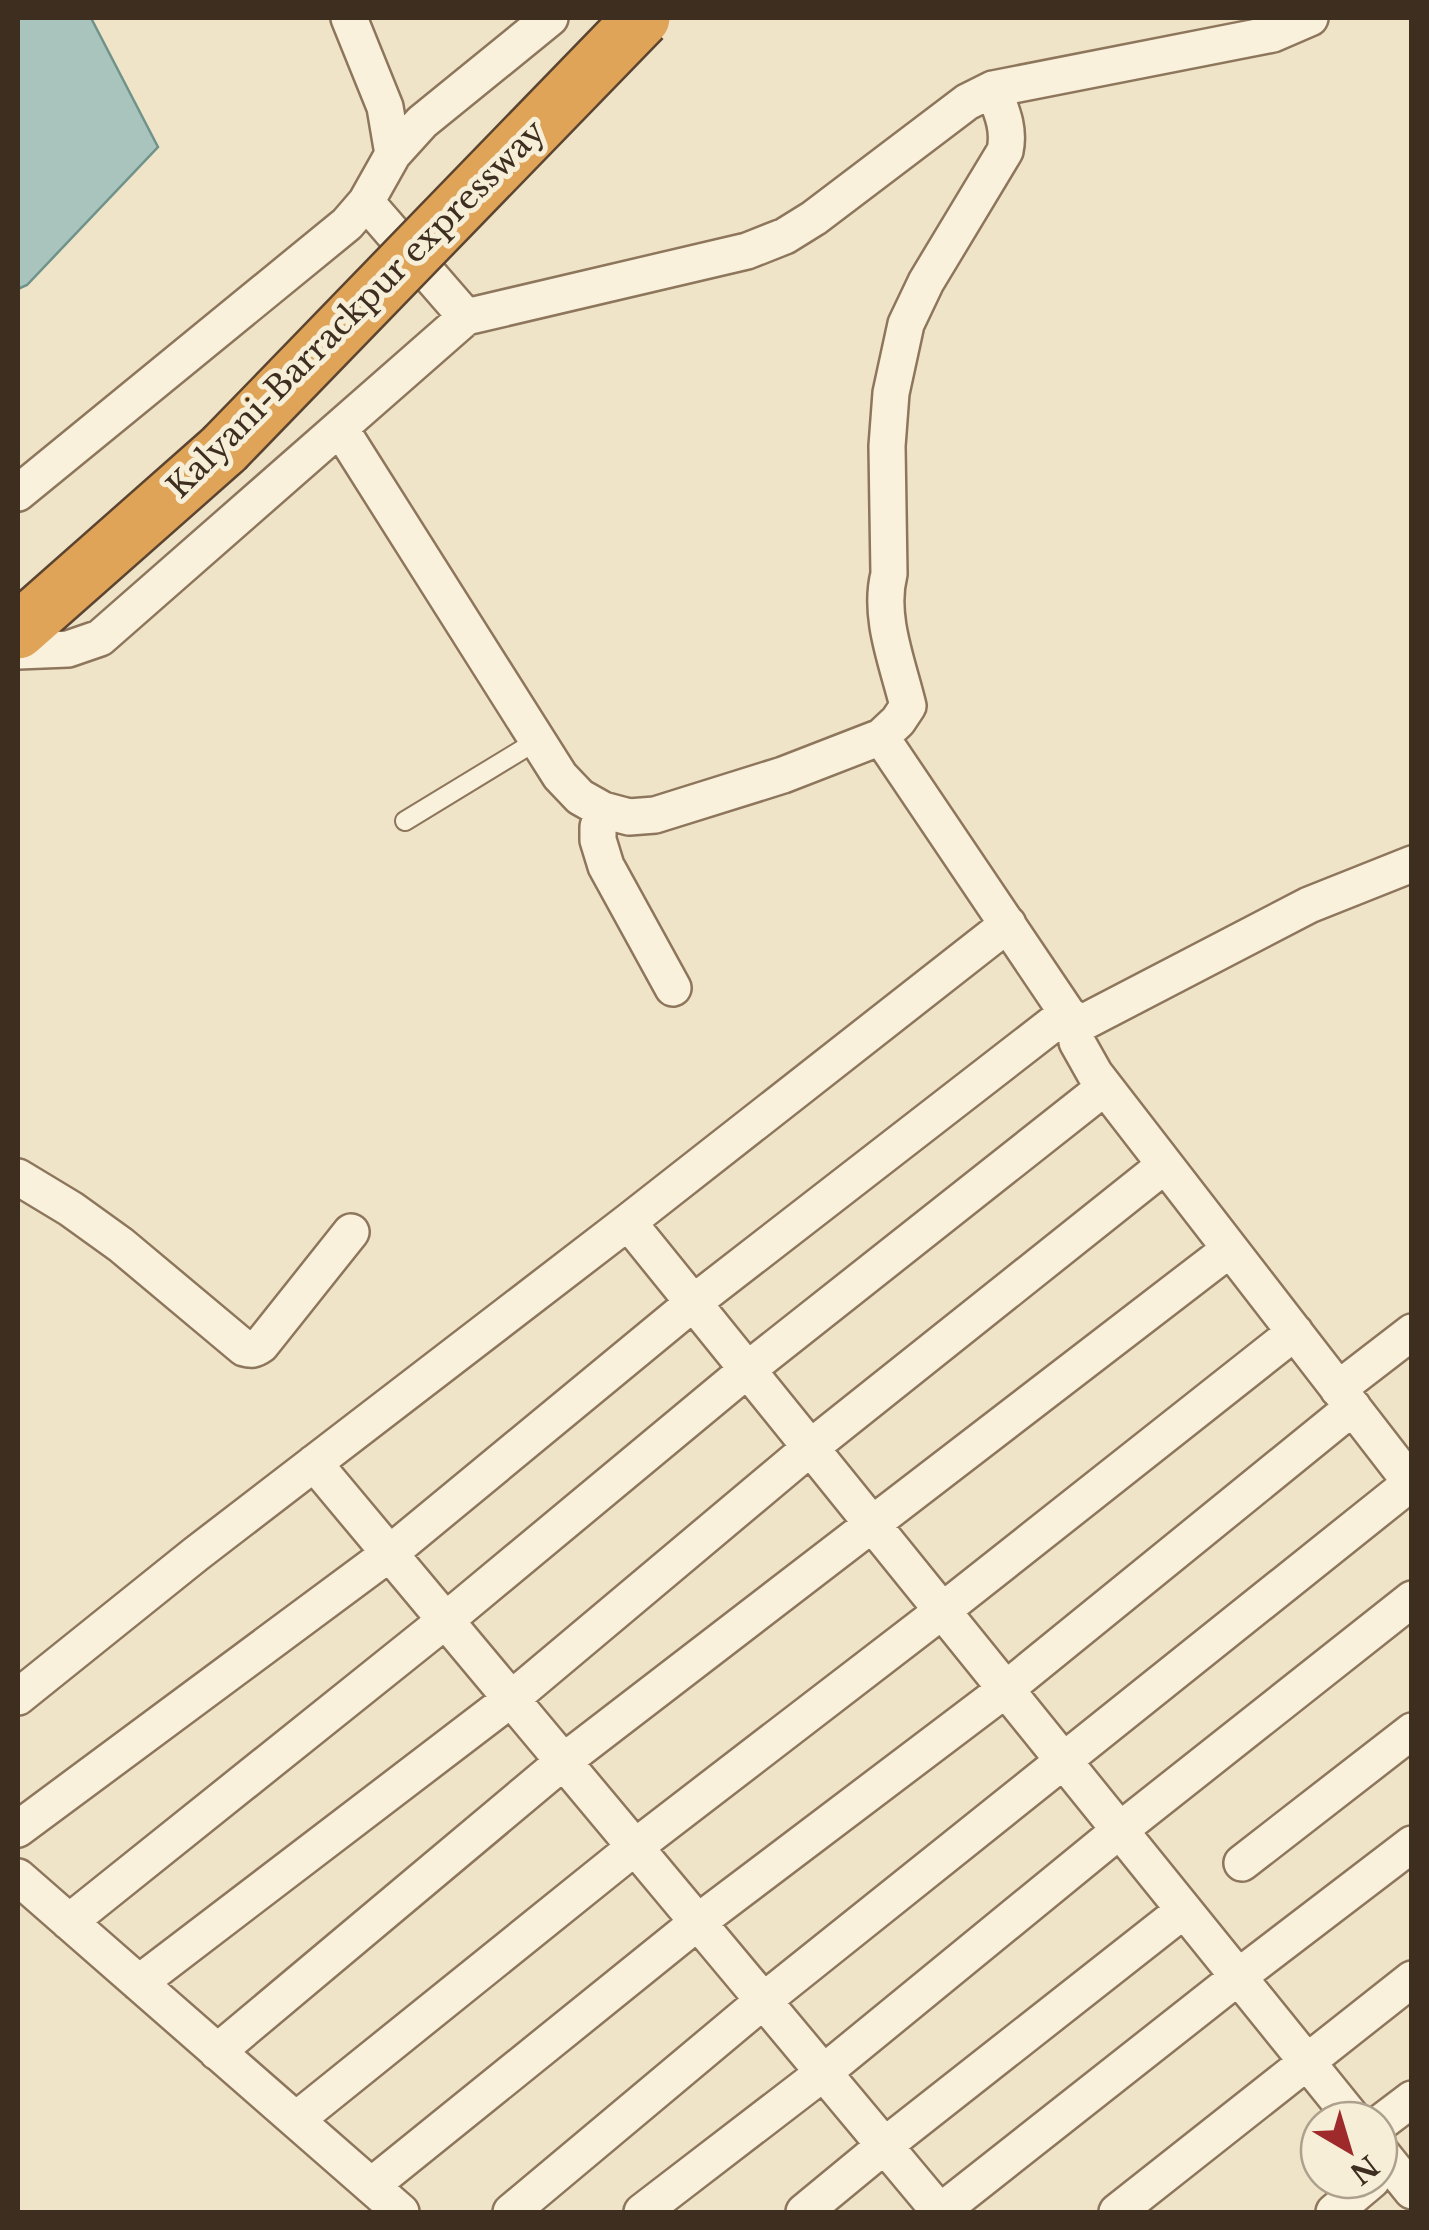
<svg xmlns="http://www.w3.org/2000/svg" width="1429" height="2230" viewBox="0 0 1429 2230" font-family="'Libre Baskerville',serif">
  <style>
    .water { fill: #a9c4bc; stroke: #6f938a; stroke-width: 2.5 }
    .lines { fill: none; stroke-linecap: round; stroke-linejoin: round }
    .lane-casing { stroke: #8d765c; stroke-width: 22 }
    .street-casing { stroke: #8d765c; stroke-width: 40 }
    .highway-casing { stroke: #5b4430; stroke-width: 60 }
    .lane { stroke: #faf1dc; stroke-width: 18 }
    .street { stroke: #faf1dc; stroke-width: 35 }
    .highway { stroke: #e0a458; stroke-width: 55 }
    .highway-bridge-casing { stroke: #5b4430; stroke-width: 60; stroke-linecap: butt }
    .highway-bridge { stroke: #e0a458; stroke-width: 55 }
    .labels { text-anchor: middle; stroke-width: 10; stroke-linejoin: round; paint-order: stroke }
    .street-label { font-size: 32px; fill: #3d2e20; stroke: #f7eed8 }
  </style>
  <rect width="100%" height="100%" fill="#f0e4c8"/>
  <!-- water -->
  <path class="water" d="M18,18H91L158,147L27,285L18,289Z"/>
  <g class="lines">
    <defs>
      <path id="lane" d="M405,821L538,740"/>
      <path id="street" d="M349,18L385,107L393,154
        M366,202L466,317
        M340,428L560,776L580,797L603,810L629,817L655,815L783,775L881,737L898,721L908,706C898,664 878,617 889,574L887,446L891,393L906,324L926,282L1005,151C1010,128 1001,110 993,89
        M18,493L347,224L366,202L393,154L422,122L550,18
        M18,651L68,649L100,638L466,317L747,251L785,236L814,218L967,102L993,89L1273,34L1310,18
        M881,737L1067,1013L1075,1020L1084,1022L1309,905L1412,864
        M603,810L598,827V840L606,866L673,988
        M1075,1020L1077,1042L1095,1074L1412,1484
        M18,1177L71,1209L121,1245L244,1348C251,1350 254,1350 261,1345L351,1232
        M628,1222L1354,2120
        M1338,1389L1412,1332
        M314,1463L940,2212
        M18,1697L196,1554L628,1222L1008,924
        M18,1829L390,1553L693,1303L1067,1013
        M1242,1863L1412,1731
        M18,1877L401,2212
        M69,1922L446,1620L747,1370L1105,1087
        M139,1983L511,1699L810,1448L1165,1165
        M217,2052L564,1761L1230,1249
        M296,2120L635,1847L942,1611L1295,1332
        M1379,2124L1412,2099
        M1379,2150L1412,2191
        M371,2186L698,1922L1006,1689L1353,1407
        M511,2212L763,2001L1412,1482
        M642,2212L823,2073L1120,1830L1412,1599
        M804,2212L884,2146L1184,1910
        M940,2212L1238,1977L1412,1844
        M1117,2212L1412,1979
        M1334,2212L1372,2180"/>
      <path id="highway" d="M18,631L224,449"/>
    </defs>
    <!-- lane casing -->
    <use href="#lane" class="lane-casing"/>
    <!-- street casing -->
    <use href="#street" class="street-casing"/>
    <!-- highway casing -->
    <use href="#highway" class="highway-casing"/>
    <!-- lane -->
    <use href="#lane" class="lane"/>
    <!-- street -->
    <use href="#street" class="street"/>
    <!-- highway -->
    <use href="#highway" class="highway"/>
    <defs>
      <path id="highway-bridge" d="M224,449L642,18"/>
    </defs>
    <!-- highway-bridge casing -->
    <use href="#highway-bridge" class="highway-bridge-casing"/>
    <!-- highway-bridge -->
    <use href="#highway-bridge" class="highway-bridge"/>
  </g>
  <g class="labels">
    <!-- street labels -->
    <g class="street-label">
      <text transform="translate(356 309) rotate(-45)" y="11">Kalyani-Barrackpur expressway</text>
    </g>
  </g>
  <!-- border -->
  <rect width="1429" height="2230" fill="none" stroke="#3d2e20" stroke-width="40"/>
  <!-- north arrow -->
  <g transform="translate(1349 2150) rotate(142)"><circle r="48" fill="#f7eed8" stroke="#ada18e" stroke-width="2.5"/>
  <path d="M0-8L18 38L0 25L-18 38Z" fill="#9e2a2b"/>
  <text y="-15" font-size="28" font-weight="bold" text-anchor="middle" fill="#3d2e20">N</text>
  </g>
</svg>
